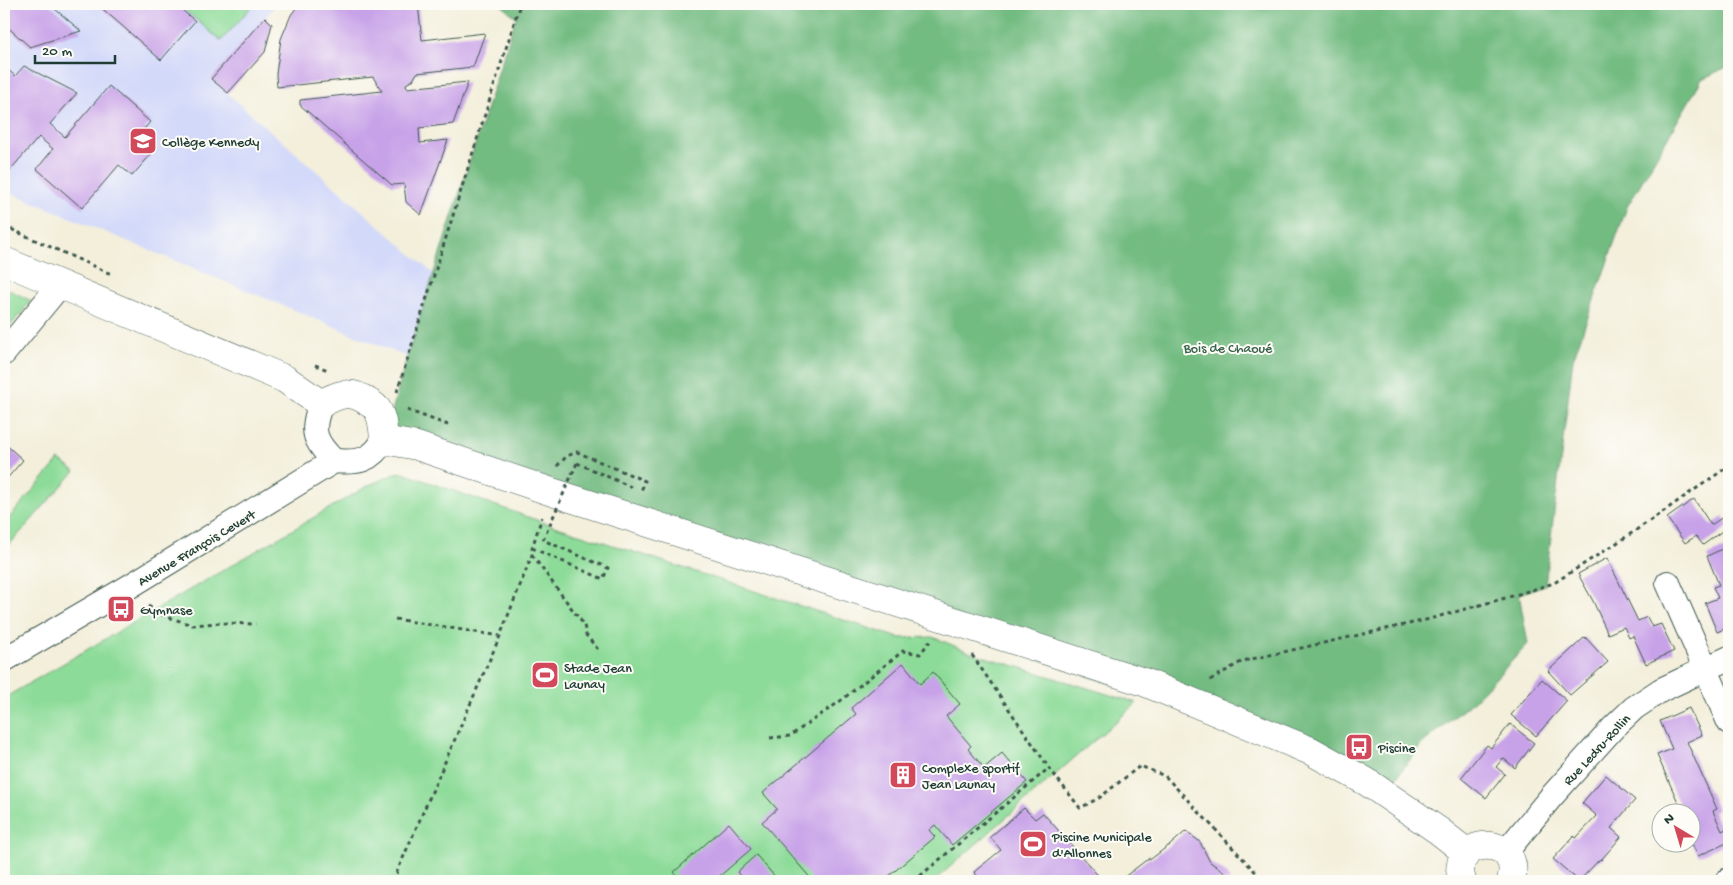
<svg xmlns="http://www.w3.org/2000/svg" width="1733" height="885" viewBox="0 0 1733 885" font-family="'Gochi Hand',sans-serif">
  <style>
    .built { fill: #d3d9f9 }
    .green { fill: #8ddb99; stroke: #568c66 }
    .forest { fill: #72bb81; stroke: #487c5a }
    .building { fill: #c8a2e8 }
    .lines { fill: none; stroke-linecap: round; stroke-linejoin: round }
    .street-casing { stroke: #3f584d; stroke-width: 26 }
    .secondary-casing { stroke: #3f584d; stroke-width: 29 }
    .path { stroke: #3f584d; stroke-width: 3; stroke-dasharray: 4 4; stroke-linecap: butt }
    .street { stroke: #fff; stroke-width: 24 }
    .secondary { stroke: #fff; stroke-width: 28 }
    .path-bridge { stroke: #3f584d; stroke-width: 3; stroke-dasharray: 4 4; stroke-linecap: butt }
    .labels { text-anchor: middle; stroke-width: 4; stroke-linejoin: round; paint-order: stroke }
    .poi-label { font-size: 14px; fill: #1f3d34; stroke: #fdfcf7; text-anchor: start }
    .park-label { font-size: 14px; fill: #3a644d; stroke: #fdfcf7 }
    .street-label { font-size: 14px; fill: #1f3d34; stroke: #fdfcf7 }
  </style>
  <rect width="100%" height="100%" fill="#fdfcf7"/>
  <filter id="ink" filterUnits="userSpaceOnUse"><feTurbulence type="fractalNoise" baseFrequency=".02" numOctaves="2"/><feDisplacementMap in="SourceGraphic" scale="10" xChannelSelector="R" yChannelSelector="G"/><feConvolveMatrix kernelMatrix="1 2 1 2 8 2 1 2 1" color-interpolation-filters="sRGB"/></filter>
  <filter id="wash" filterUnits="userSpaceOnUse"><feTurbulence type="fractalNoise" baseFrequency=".0096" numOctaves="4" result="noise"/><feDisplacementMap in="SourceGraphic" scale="20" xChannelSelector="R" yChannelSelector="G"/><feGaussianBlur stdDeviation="1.12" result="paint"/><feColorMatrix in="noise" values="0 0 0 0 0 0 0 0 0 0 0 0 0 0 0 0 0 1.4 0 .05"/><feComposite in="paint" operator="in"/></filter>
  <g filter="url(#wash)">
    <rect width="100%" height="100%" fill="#f3efdb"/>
    <!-- built -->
    <path class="built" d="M4,4H277L211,79L434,274L407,357L4,190Z"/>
    <!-- green -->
    <path class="green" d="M178,4H254L221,41Z
      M4,287L31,301L7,330H4Z
      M59,460L75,471L4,551V524Z
      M400,472L551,525L899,638L933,637L969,652L1137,703L934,881H4V698L371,484Z"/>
    <!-- forest -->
    <path class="forest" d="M500,4H1729V66L1702,79L1627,207L1573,359L1545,585L1519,594L1528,644L1477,698L1422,744L1384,794L1311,751L384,440L407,357L516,17Z"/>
    <g id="blocks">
      <!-- building -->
      <path class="building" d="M4,4H49L81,31L30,47L4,24Z
        M97,4H175L195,21L161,60Z
        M299,4H418L422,40L485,33L473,67L417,73L413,80L406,84L407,88L468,82L453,124L419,128L420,143L448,140L421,215L406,202L404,184L392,185L300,105V100L382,91L373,77L277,87L276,74L281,39L291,15Z
        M265,17L272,24L265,52L228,93L211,79Z
        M4,66L15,76L24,66L77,93L50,124L65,137L109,86L150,122L144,129L148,131L140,140L153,152L132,176L119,165L82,208L37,169L53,149L39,137L4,177Z
        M4,443L23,460L4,482Z
        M1694,499L1711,525L1723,517L1729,526L1703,545L1696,536L1685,543L1667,518Z
        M1729,546V627L1717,632L1705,603L1718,598L1713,587L1719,585L1707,556Z
        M1607,558L1638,621L1647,617L1652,627L1661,624L1674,651L1646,664L1633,636L1629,638L1624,627L1608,634L1593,601L1578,574Z
        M1585,637L1608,662L1570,695L1548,671Z
        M903,663L920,684L933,672L960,704L946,716L971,746L968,749L984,768L1002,753L1027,782L952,845L935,825L929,830L935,837L883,881H813L762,822L777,809L763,793L856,714L851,708Z
        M1542,679L1567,701L1536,736L1511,715Z
        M1689,708L1702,735L1687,742L1717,809L1713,811L1722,831L1726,829L1729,836V842L1698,856L1690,840V812H1679L1682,811L1657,755L1672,749L1660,721Z
        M1510,724L1534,743L1515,768L1503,758L1496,767L1505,774L1486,798L1461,778L1487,745L1491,748Z
        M1606,775L1635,800L1611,828L1621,837L1601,860L1600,859L1579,881L1553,859L1574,836L1576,838L1597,816L1582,803Z
        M1024,808L1035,819L1043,813L1103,881H982L974,872L1001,850L990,837Z
        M729,823L751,849L714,881H682L674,872Z
        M1186,831L1200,842L1210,862L1226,873L1230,881H1119L1149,858L1151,859L1168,846H1169Z
        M756,855L776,878L773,881H744L737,872Z"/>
    </g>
  </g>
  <g filter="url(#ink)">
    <use href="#blocks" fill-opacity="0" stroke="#3f584d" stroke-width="1"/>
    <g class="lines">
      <defs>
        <path id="street" d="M4,353L60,285
          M321,404C310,431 314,441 334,461
          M1668,583L1729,722
          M4,660L127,588L334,461C359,463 371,461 384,440
          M1505,853L1551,797L1613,728L1634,708L1661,690L1729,658
          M1727,881L1729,880"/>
        <path id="secondary" d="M4,261L285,379L321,404C338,394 351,389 368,402C371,404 375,406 377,409C383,418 383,429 384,440L417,446L555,493L1144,682L1311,751L1367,782L1439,831L1467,853
          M1462,881C1448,835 1524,833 1511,881"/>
      </defs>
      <!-- street casing -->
      <use href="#street" class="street-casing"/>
      <!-- secondary casing -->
      <use href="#secondary" class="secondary-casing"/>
      <!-- path -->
      <path class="path" d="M4,226L111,274
        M315,365L328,370
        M397,392L520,4
        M407,410L448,425
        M577,463L631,487
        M557,466L567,456L577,452L645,481L641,491L639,490
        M532,548L603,579L608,568L543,540
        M532,555L584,625L586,635L600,652
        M148,606L165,616L192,625L219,623L256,624
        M395,619L500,636
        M972,655L1049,768L1080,808L1099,798L1140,766L1165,776L1264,881
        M1210,680L1243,661L1422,621L1509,597L1554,583L1626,537L1729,466
        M770,738L790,736L839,702L903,651L920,654L930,641
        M393,881L500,636L532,555V548L542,517
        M914,881L1049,768"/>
      <!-- street -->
      <use href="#street" class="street"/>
      <!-- secondary -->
      <use href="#secondary" class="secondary"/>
      <!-- path-bridge -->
      <path class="path-bridge" d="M543,540L577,463"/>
    </g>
  </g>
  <!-- icons -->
  <defs>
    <symbol id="school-square" viewBox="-11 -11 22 22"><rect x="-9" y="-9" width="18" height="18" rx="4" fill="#d1495b" stroke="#fdfcf7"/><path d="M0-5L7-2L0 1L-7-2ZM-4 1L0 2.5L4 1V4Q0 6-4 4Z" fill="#fff"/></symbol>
    <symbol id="bus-square" viewBox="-11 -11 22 22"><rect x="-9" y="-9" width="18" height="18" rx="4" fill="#d1495b" stroke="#fdfcf7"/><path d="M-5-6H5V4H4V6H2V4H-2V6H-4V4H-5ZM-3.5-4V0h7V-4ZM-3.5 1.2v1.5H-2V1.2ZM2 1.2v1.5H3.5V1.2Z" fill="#fff"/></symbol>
    <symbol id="stadium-square" viewBox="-11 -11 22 22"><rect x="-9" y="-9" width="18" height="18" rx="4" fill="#d1495b" stroke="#fdfcf7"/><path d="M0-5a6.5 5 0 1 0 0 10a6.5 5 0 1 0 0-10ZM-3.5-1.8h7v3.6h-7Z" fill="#fff"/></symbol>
    <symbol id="building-square" viewBox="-11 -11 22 22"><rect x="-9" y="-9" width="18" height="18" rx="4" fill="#d1495b" stroke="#fdfcf7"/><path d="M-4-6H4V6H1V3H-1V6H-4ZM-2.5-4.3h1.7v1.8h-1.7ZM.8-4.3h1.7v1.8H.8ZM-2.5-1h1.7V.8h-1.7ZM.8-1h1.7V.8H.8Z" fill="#fff"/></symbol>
  </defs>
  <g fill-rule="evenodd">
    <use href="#school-square" x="127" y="125" width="32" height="32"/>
    <use href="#bus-square" x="105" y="593" width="32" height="32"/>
    <use href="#stadium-square" x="529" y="659" width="32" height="32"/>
    <use href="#bus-square" x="1343" y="731" width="32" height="32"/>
    <use href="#building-square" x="887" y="759" width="32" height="32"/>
    <use href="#stadium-square" x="1017" y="828" width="32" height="32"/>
  </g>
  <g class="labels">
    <!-- poi labels -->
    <g class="poi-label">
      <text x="162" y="146">Collège Kennedy</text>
      <text x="140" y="614">Gymnase</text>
      <text x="564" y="672">Stade Jean<tspan x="564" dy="16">Launay</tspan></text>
      <text x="1378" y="752">Piscine</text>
      <text x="922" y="772">Complexe sportif<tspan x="922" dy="16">Jean Launay</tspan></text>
      <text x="1052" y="841">Piscine Municipale<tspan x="1052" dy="16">d'Allonnes</tspan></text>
    </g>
    <!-- park labels -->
    <g class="park-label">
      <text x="1228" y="352">Bois de Chaoué</text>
    </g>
    <!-- street labels -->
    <g class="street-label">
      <text transform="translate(196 547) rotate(-31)" y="5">Avenue François Cevert</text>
      <text transform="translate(1596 749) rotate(-47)" y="5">Rue Ledru-Rollin</text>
    </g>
  </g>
  <!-- margin -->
  <rect width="1733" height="885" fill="none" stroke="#fdfcf7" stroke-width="20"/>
  <!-- north arrow -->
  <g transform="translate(1676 828) rotate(322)"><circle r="24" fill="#fdfcf7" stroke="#a4b0a9"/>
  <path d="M0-4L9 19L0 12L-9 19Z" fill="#d1495b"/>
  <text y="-8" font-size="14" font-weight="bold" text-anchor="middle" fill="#1f3d34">N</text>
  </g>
  <!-- scale -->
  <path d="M35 55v8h80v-8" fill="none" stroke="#1f3d34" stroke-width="2.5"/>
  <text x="42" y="55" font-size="15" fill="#1f3d34" stroke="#fdfcf7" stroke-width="4" paint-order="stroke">20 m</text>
</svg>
